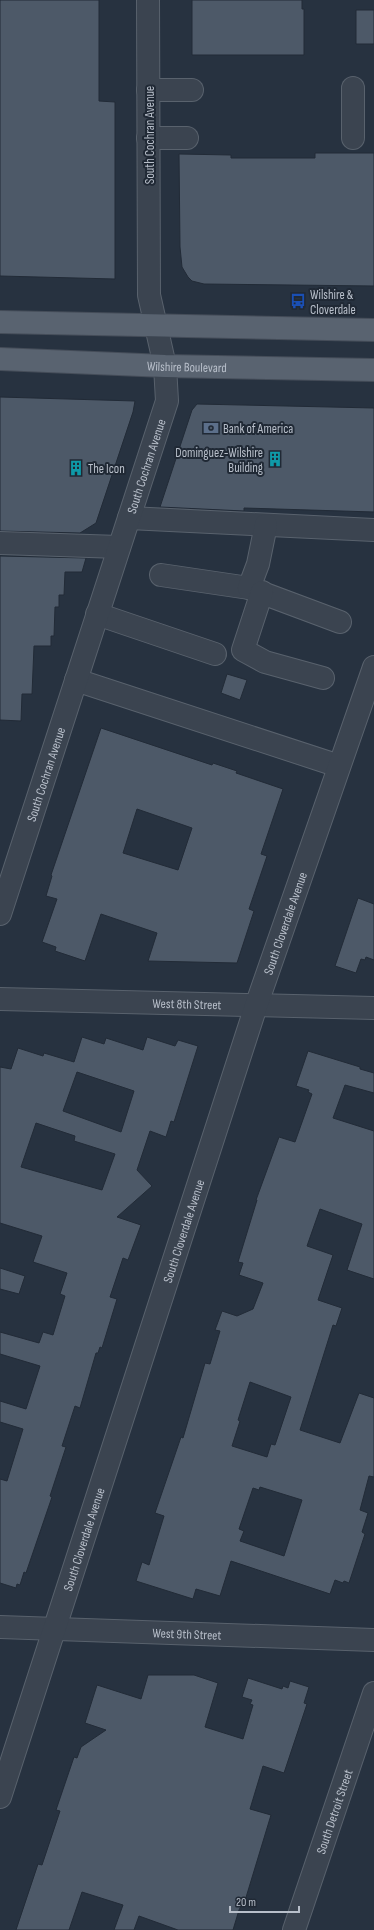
<svg xmlns="http://www.w3.org/2000/svg" width="374" height="1930" viewBox="0 0 374 1930" font-family="'Sofia Sans Condensed',sans-serif">
  <style>
    .building { fill: #4d5968; stroke: #222b37; fill-rule: evenodd }
    .lines { fill: none; stroke-linecap: round; stroke-linejoin: round }
    .minor-casing { stroke: #59626d; stroke-width: 24 }
    .major-casing { stroke: #454d59; stroke-width: 24 }
    .minor { stroke: #3b4450; stroke-width: 22 }
    .major { stroke: #596370; stroke-width: 22 }
    .labels { text-anchor: middle; stroke-width: 4; stroke-linejoin: round; paint-order: stroke }
    .street-label { font-size: 13px; fill: #b8bfca; stroke: #202935 }
    .poi-label { font-size: 13px; fill: #b8bfca; stroke: #202935; text-anchor: start }
  </style>
  <rect width="100%" height="100%" fill="#273240"/>
  <!-- building -->
  <path class="building" d="M0,0H99V101L115,102V279L0,276Z
    M192,0H302V9H304V55H192Z
    M356,10H374V44H356Z
    M315,153H374V286L204,284L192,281L188,277L182,267L180,247L179,154L231,155V158H315Z
    M0,397L135,401L133,412L96,523L80,533L0,531Z
    M197,404L374,408V512L244,508V511L160,507L192,410Z
    M0,556L86,558L82,572H65L64,595H59V607H55L54,636H51V646H34L32,694H22L21,721L0,720Z
    M227,674L247,680L240,700L221,693Z
    M101,728L212,765L213,763L237,771L236,773L283,789L261,854L267,856L249,909L254,911L237,963L148,961L157,933L101,914L85,961L55,951L56,947L42,942L57,899L46,896L52,876L51,875ZM137,809L192,828L178,870L123,853Z
    M358,898L374,904V960L366,957L365,960L361,959L356,973L335,966Z
    M82,1037L104,1044L106,1038L143,1050L147,1037L175,1046L178,1040L198,1046L174,1122L171,1121L166,1137L150,1131L137,1170L152,1186L117,1217L141,1225L128,1260L123,1258L110,1297L117,1299L102,1348L100,1347L98,1353H96L80,1408L75,1406L62,1446L66,1447L50,1496L52,1497L26,1573L24,1572L20,1585L17,1584L16,1588L0,1583V1479L7,1481L23,1429L0,1422V1401L26,1409L40,1366L0,1354V1332L39,1343L43,1332L53,1335L65,1296L60,1294L67,1273L33,1262L42,1236L0,1223V1067L11,1069L18,1048L43,1056L44,1053L74,1062ZM77,1072L134,1091L121,1132L63,1111ZM36,1123L75,1136L74,1141L115,1154L102,1190L21,1167Z
    M308,1051L360,1067V1069L374,1073V1093L345,1085L333,1118L374,1131V1279L347,1270L362,1224L320,1209L307,1246L333,1255L318,1300L342,1308L336,1326L333,1325L300,1430L340,1443L359,1393L374,1398V1477L369,1476L360,1510L368,1513L362,1532L365,1534L349,1583L344,1581L343,1583L335,1580L330,1594L231,1561L220,1596L196,1589L193,1599L136,1581L142,1562L149,1565L164,1516L155,1513L181,1437L183,1438L205,1363L210,1364L220,1331L215,1330L222,1311L237,1316L253,1309L263,1283L239,1275L243,1263L238,1262L257,1200H256L279,1137L295,1142L312,1094L308,1092L309,1090L296,1086ZM250,1382L291,1397L275,1445L271,1444L267,1457L232,1446L240,1421L238,1420ZM260,1487L302,1500L284,1556L240,1541L244,1531L239,1529L253,1488L259,1490Z
    M0,1268L25,1276L19,1294L0,1289Z
    M148,1675H194L218,1683L205,1727L243,1739L253,1705L250,1704L252,1700L242,1697L248,1678L282,1689L283,1686L288,1688L290,1681L309,1687L304,1703L307,1704L284,1773L263,1766L250,1809L271,1815L244,1904H242L239,1910L233,1930H178L139,1916L134,1930H114L123,1905L82,1892L69,1930H16L38,1864L42,1865L60,1811L56,1810L74,1757L77,1758L81,1747L106,1730L85,1723L97,1685L141,1699Z"/>
  <g class="lines">
    <defs>
      <g id="minor">
        <path d="M353,88V138"/>
        <path d="M148,90H192"/>
        <path d="M148,138H187"/>
        <path d="M129,518L374,530"/>
        <path d="M0,543L119,547"/>
        <path d="M161,575L249,588L340,622"/>
        <path d="M249,588L258,564L266,525"/>
        <path d="M262,592L243,650L265,662L323,678"/>
        <path d="M97,614L215,654"/>
        <path d="M76,680L339,766"/>
        <path id="s1" d="M0,914L167,401L165,366L149,295L148,0"/>
        <path id="s2" d="M0,999L374,1008"/>
        <path id="s3" d="M0,1627L374,1640"/>
        <path id="s4" d="M0,1797L256,1006L374,667"/>
        <path id="s5" d="M294,1930L374,1693"/>
      </g>
      <g id="major">
        <path d="M0,322L374,330"/>
        <path id="s6" d="M0,359L165,366L374,370"/>
      </g>
    </defs>
    <!-- minor casing -->
    <use href="#minor" class="minor-casing"/>
    <!-- major casing -->
    <use href="#major" class="major-casing"/>
    <!-- minor -->
    <use href="#minor" class="minor"/>
    <!-- major -->
    <use href="#major" class="major"/>
  </g>
  <!-- icons -->
  <defs>
    <symbol id="bus-bare" viewBox="-9 -9 18 18"><path d="M-5-6H5V4H4V6H2V4H-2V6H-4V4H-5ZM-3.5-4V0h7V-4ZM-3.5 1.2v1.5H-2V1.2ZM2 1.2v1.5H3.5V1.2Z" fill="#1a4fb4" stroke="#202935" stroke-width="2.5" paint-order="stroke"/></symbol>
    <symbol id="bank-bare" viewBox="-9 -9 18 18"><path d="M-6-4H6V4H-6ZM0-2.3a2.3 2.3 0 1 0 0 4.6a2.3 2.3 0 1 0 0-4.6Z" fill="#5c6f8a" stroke="#202935" stroke-width="2.5" paint-order="stroke"/></symbol>
    <symbol id="building-bare" viewBox="-9 -9 18 18"><path d="M-4-6H4V6H1V3H-1V6H-4ZM-2.5-4.3h1.7v1.8h-1.7ZM.8-4.3h1.7v1.8H.8ZM-2.5-1h1.7V.8h-1.7ZM.8-1h1.7V.8H.8Z" fill="#0f9aa8" stroke="#202935" stroke-width="2.5" paint-order="stroke"/></symbol>
  </defs>
  <g fill-rule="evenodd">
    <use href="#bus-bare" x="287" y="290" width="22" height="22"/>
    <use href="#bank-bare" x="200" y="417" width="22" height="22"/>
    <use href="#building-bare" x="264" y="448" width="22" height="22"/>
    <use href="#building-bare" x="65" y="457" width="22" height="22"/>
  </g>
  <g class="labels">
    <!-- street labels -->
    <g class="street-label">
      <text transform="translate(149 135) rotate(-90)" y="5">South Cochran Avenue</text>
      <text dy="5" stroke="none"><textPath href="#s6" startOffset="187">Wilshire Boulevard</textPath></text>
      <text dy="5" stroke="none"><textPath href="#s1" startOffset="471">South Cochran Avenue</textPath></text>
      <text dy="5" stroke="none"><textPath href="#s1" startOffset="147">South Cochran Avenue</textPath></text>
      <text dy="5" stroke="none"><textPath href="#s4" startOffset="919">South Cloverdale Avenue</textPath></text>
      <text dy="5" stroke="none"><textPath href="#s2" startOffset="187">West 8th Street</textPath></text>
      <text dy="5" stroke="none"><textPath href="#s4" startOffset="595">South Cloverdale Avenue</textPath></text>
      <text dy="5" stroke="none"><textPath href="#s4" startOffset="271">South Cloverdale Avenue</textPath></text>
      <text dy="5" stroke="none"><textPath href="#s3" startOffset="187">West 9th Street</textPath></text>
      <text dy="5" stroke="none"><textPath href="#s5" startOffset="125">South Detroit Street</textPath></text>
    </g>
    <!-- poi labels -->
    <g class="poi-label">
      <text x="310" y="299">Wilshire &amp;<tspan x="310" dy="15">Cloverdale</tspan></text>
      <text x="223" y="433">Bank of America</text>
      <text x="263" y="457" text-anchor="end">Dominguez-Wilshire<tspan x="263" dy="15">Building</tspan></text>
      <text x="88" y="473">The Icon</text>
    </g>
  </g>
  <!-- scale -->
  <path d="M230 1906v6h69v-6" fill="none" stroke="#b8bfca" stroke-width="2"/>
  <text x="236" y="1906" font-size="12" fill="#b8bfca" stroke="#202935" stroke-width="3" paint-order="stroke">20 m</text>
</svg>
